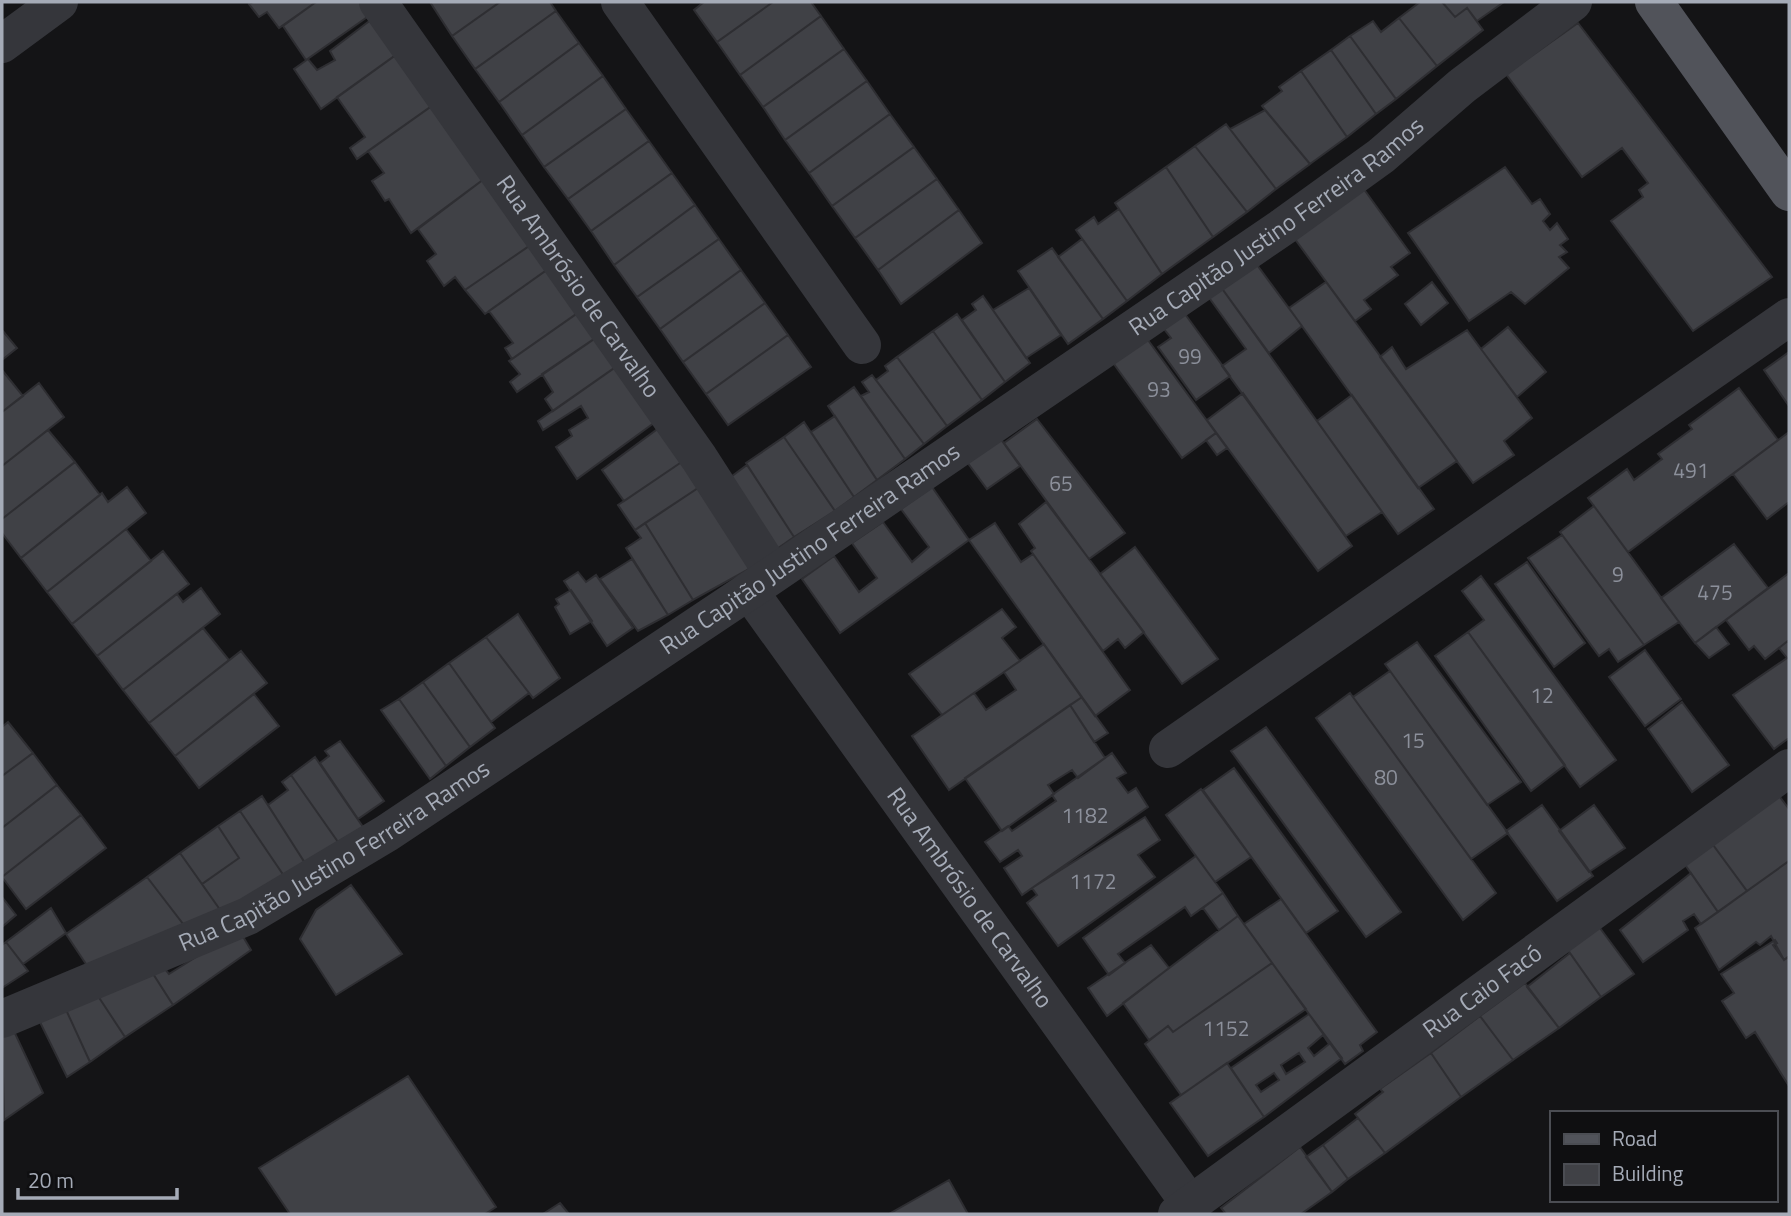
<svg xmlns="http://www.w3.org/2000/svg" width="1791" height="1216" viewBox="0 0 1791 1216" font-family="'Titillium Web',sans-serif">
  <style>
    .building { fill: #404146; stroke: #2e2e32; stroke-width: 2; fill-rule: evenodd }
    .lines { fill: none; stroke-linecap: round; stroke-linejoin: round }
    .minor { stroke: #35363b; stroke-width: 38 }
    .major { stroke: #51535a; stroke-width: 38 }
    .labels { text-anchor: middle; stroke-width: 6; stroke-linejoin: round; paint-order: stroke }
    .number-label { font-size: 21px; fill: #8c909b }
    .street-label { font-size: 24px; fill: #a5abb7; stroke: #0f0f11 }
  </style>
  <rect width="100%" height="100%" fill="#141416"/>
  <!-- building -->
  <path class="building" d="M253,2H316L279,28L267,12L259,17L249,4Z
    M316,2H366L373,13L306,60L283,26Z
    M430,2H500L452,36Z
    M500,2H550L556,11L475,69L452,36Z
    M704,2H773L717,42L694,10Z
    M773,2H811L821,16L740,75L717,42Z
    M1420,2H1442L1455,17L1467,8L1483,30L1437,66L1399,18Z
    M1442,2H1504L1477,21L1467,8L1455,17Z
    M556,11L579,43L499,102L475,69Z
    M376,16L400,52L321,109L294,69L308,59L317,70L335,60L330,51Z
    M821,16L844,49L763,107L740,75Z
    M1399,18L1437,66L1396,99L1350,36L1373,21L1381,32Z
    M1578,23L1772,277L1693,331L1611,221L1643,197L1639,190L1648,183L1622,148L1582,177L1506,74Z
    M1350,36L1396,99L1376,114L1331,50Z
    M579,43L603,76L522,135L499,102Z
    M844,49L867,81L785,140L763,107Z
    M1331,50L1376,114L1347,137L1301,71Z
    M400,52L436,103L357,159L350,148L365,137L337,97Z
    M1301,71L1347,137L1310,164L1262,106L1282,91L1279,87Z
    M603,76L626,109L544,167L522,135Z
    M867,81L890,114L809,173L785,140Z
    M436,103L488,176L411,233L389,199L385,201L372,181L384,173L368,151Z
    M626,109L649,141L568,199L544,167Z
    M1265,110L1310,164L1276,189L1230,129Z
    M890,114L914,147L832,206L809,173Z
    M1226,124L1276,189L1247,212L1195,146Z
    M649,141L672,173L591,231L568,199Z
    M1195,146L1247,212L1213,237L1166,167Z
    M914,147L937,179L855,238L832,206Z
    M1166,167L1213,237L1162,274L1115,203Z
    M1505,167L1532,204L1540,199L1550,214L1543,221L1550,230L1557,223L1568,239L1560,245L1567,252L1559,257L1569,268L1525,304L1511,292L1469,321L1408,233Z
    M672,173L695,205L614,265L591,231Z
    M488,176L535,242L465,290L455,277L444,286L427,261L436,254L418,229Z
    M937,179L959,210L878,270L855,238Z
    M1358,181L1410,253L1391,267L1398,275L1364,300L1371,309L1355,321L1289,231Z
    M695,205L719,239L637,297L614,265Z
    M1119,209L1162,274L1127,301L1076,230L1094,217L1098,224Z
    M959,210L982,243L901,304L878,270Z
    M719,239L741,270L660,329L637,297Z
    M1082,239L1127,301L1103,319L1058,257Z
    M535,242L551,267L485,314L465,290Z
    M1052,248L1103,319L1068,344L1018,271Z
    M1252,258L1302,326L1269,353L1218,283Z
    M551,267L582,310L512,359L505,348L513,343L489,311Z
    M741,270L765,303L683,362L660,329Z
    M1326,282L1457,461L1418,488L1289,308Z
    M1432,282L1448,303L1421,325L1405,304Z
    M1218,283L1382,512L1346,536L1222,366L1246,349L1205,292Z
    M1029,288L1061,335L1026,358L993,310Z
    M983,296L1030,363L1005,382L962,320L976,310L972,304Z
    M765,303L788,335L706,394L683,362Z
    M582,310L600,335L517,392L510,382L520,374L509,361Z
    M957,314L1005,382L982,400L933,331Z
    M1185,314L1230,376L1196,400L1158,347L1171,338L1164,329Z
    M1508,327L1546,372L1517,397L1481,349Z
    M2,330L17,348L2,360Z
    M1467,330L1532,418L1504,441L1514,455L1473,483L1380,357L1392,347L1406,369Z
    M933,331L982,400L947,426L897,357Z
    M600,335L620,364L553,411L545,399L553,392L542,374Z
    M788,335L811,367L728,425L706,394Z
    M1145,336L1216,433L1182,458L1111,360Z
    M1789,352V406L1764,370Z
    M897,357L947,426L924,444L876,380L888,371L885,366Z
    M620,364L658,420L577,479L556,447L572,436L569,430L588,418L581,406L543,430L538,421Z
    M2,370L23,396L2,412Z
    M872,375L924,444L905,459L861,396L869,392L862,382Z
    M39,383L64,417L2,466V412Z
    M854,387L905,459L877,480L828,406Z
    M1739,388L1778,440L1628,552L1588,498L1627,469L1634,480L1662,459L1658,454L1692,429L1689,425Z
    M1243,393L1352,546L1318,571L1207,420Z
    M1352,395L1434,509L1398,534L1317,421Z
    M835,416L877,480L854,497L811,432Z
    M1037,419L1125,533L1089,559L1004,443Z
    M804,422L854,497L835,511L784,437Z
    M663,425L686,459L624,501L602,470Z
    M48,430L75,462L2,519V466Z
    M1789,432V502L1767,519L1733,474Z
    M1216,433L1227,448L1217,455L1206,440Z
    M784,437L835,511L794,537L746,463Z
    M1000,438L1020,466L987,489L967,462Z
    M686,459L704,484L635,530L618,505Z
    M75,462L100,495L21,558L2,533V519Z
    M747,465L794,537L771,553L724,482Z
    M704,484L760,563L693,600L645,523Z
    M127,487L146,513L47,592L21,558L102,493L108,502Z
    M932,487L969,540L840,633L802,579L834,556L859,592L877,578L852,543L883,522L912,562L929,547L901,509Z
    M1046,502L1144,632L1125,648L1118,639L1103,651L1031,551L1035,548L1019,524Z
    M1594,506L1679,622L1644,645L1560,532Z
    M645,523L693,600L668,615L626,548L641,538L635,530Z
    M995,523L1021,562L1033,554L1130,690L1095,716L969,540Z
    M126,529L151,561L72,624L47,592Z
    M1562,535L1644,645L1618,662L1609,649L1599,656L1528,558Z
    M1734,544L1768,588L1695,643L1661,598Z
    M1135,547L1218,659L1182,684L1100,574Z
    M163,551L189,584L97,656L72,624Z
    M632,559L668,615L638,631L600,579Z
    M1527,562L1585,643L1554,667L1495,584Z
    M578,572L586,582L596,575L633,628L607,646L564,581Z
    M1789,573V640L1765,659L1754,646L1749,650L1726,620Z
    M1481,576L1616,760L1580,787L1468,632L1484,620L1462,591Z
    M201,588L220,614L123,690L97,656L177,594L183,602Z
    M571,590L592,621L570,634L555,607L559,604L556,599Z
    M1002,609L1016,627L1002,638L1020,661L942,715L909,674Z
    M518,614L560,678L533,698L486,637Z
    M1716,627L1729,644L1709,658L1695,643Z
    M203,628L229,660L149,723L123,690Z
    M1468,632L1565,765L1531,791L1435,656Z
    M486,637L529,693L491,722L449,663Z
    M1789,640V738L1774,749L1733,695L1787,658L1779,648Z
    M1417,642L1521,782L1487,805L1385,664Z
    M1044,644L1082,697L949,790L912,736L974,693L986,710L1016,690L1004,672Z
    M1645,650L1681,699L1645,726L1609,677Z
    M241,651L267,683L175,756L149,723Z
    M449,663L495,728L470,747L423,682Z
    M1390,671L1508,833L1471,859L1353,697Z
    M423,682L470,747L446,766L399,699Z
    M1350,693L1496,893L1463,920L1316,718Z
    M254,694L279,726L199,788L175,756Z
    M1082,697L1108,733L1094,742L1070,705Z
    M399,699L446,766L430,779L381,710Z
    M1682,702L1729,765L1692,792L1648,729Z
    M1070,705L1105,758L1078,778L1072,770L1048,785L1054,794L1002,831L965,778Z
    M8,722L33,753L2,776V727Z
    M1266,727L1401,912L1366,937L1231,751Z
    M340,741L384,801L358,819L320,763L329,756L325,751Z
    M33,753L57,785L2,828V776Z
    M1112,753L1126,773L1117,778L1128,793L1136,788L1148,807L1022,895L1004,868L1022,856L1018,850L1000,862L985,842L1008,826L1012,831L1056,801L1052,795Z
    M315,757L363,827L338,842L291,775Z
    M1234,768L1338,911L1306,933L1203,790Z
    M291,775L338,842L305,863L268,805L288,790L282,782Z
    M57,785L81,815L2,877V828Z
    M1201,789L1251,857L1215,882L1166,815Z
    M1777,793L1789,809V861L1747,891L1708,838Z
    M262,796L305,863L284,876L240,811Z
    M1542,805L1593,876L1557,901L1506,831Z
    M1594,805L1625,848L1589,872L1559,831Z
    M240,811L284,876L223,914L202,884L239,858L218,826Z
    M81,815L106,848L26,909L2,877Z
    M1145,817L1160,840L1138,855L1155,877L1058,946L1027,903L1037,895L1032,888Z
    M218,826L239,858L202,884L180,853Z
    M1708,838L1747,891L1718,912L1679,856Z
    M180,853L223,914L187,929L147,877Z
    M1196,856L1223,893L1191,916L1185,907L1118,954L1125,963L1109,975L1083,938Z
    M1789,861V956L1784,960L1771,936L1760,945L1756,942L1719,970L1695,928Z
    M1691,873L1718,912L1701,924L1694,914L1683,921L1688,930L1643,962L1620,930Z
    M147,877L187,929L88,967L66,934Z
    M351,885L402,954L336,995L300,939L316,910Z
    M1223,893L1238,916L1219,930L1203,908Z
    M2,897L16,915L2,927Z
    M1281,899L1377,1032L1360,1045L1363,1051L1345,1064L1244,924Z
    M51,908L66,933L23,964L6,942Z
    M1238,916L1272,963L1173,1032L1168,1026L1149,1040L1123,1003Z
    M1597,924L1634,974L1601,997L1565,946Z
    M239,930L251,950L173,1005L150,969L160,963L169,974Z
    M1775,940L1777,943L1773,945L1784,960L1789,957V1086L1755,1032L1746,1038L1722,1001L1734,993L1721,974Z
    M6,942L28,971L2,988V945Z
    M1151,945L1169,968L1107,1016L1088,988Z
    M1570,953L1601,997L1559,1028L1527,987Z
    M1272,963L1306,1009L1181,1095L1145,1044L1168,1026L1173,1032Z
    M150,969L173,1005L125,1037L96,993Z
    M1525,983L1559,1028L1513,1060L1480,1016Z
    M96,993L125,1037L90,1062L62,1001Z
    M62,1001L90,1062L67,1077L36,1014Z
    M1309,1014L1342,1058L1264,1117L1231,1068ZM1323,1035L1329,1044L1314,1056L1308,1048ZM1299,1053L1305,1062L1286,1074L1281,1065ZM1274,1073L1279,1080L1261,1092L1256,1085Z
    M1480,1016L1513,1060L1461,1097L1431,1053Z
    M12,1027L43,1093L4,1120L2,1032Z
    M1431,1053L1461,1097L1385,1153L1355,1114L1383,1092L1380,1089Z
    M1227,1063L1264,1117L1208,1156L1170,1103Z
    M408,1076L496,1207L485,1214H290L259,1168Z
    M1358,1118L1385,1153L1348,1179L1323,1145Z
    M1323,1145L1348,1179L1332,1192L1306,1157Z
    M1300,1147L1332,1192L1301,1214H1226L1221,1208Z
    M949,1180L968,1214H889Z
    M560,1203L569,1214H543Z"/>
  <g class="lines">
    <!-- minor -->
    <g class="minor">
      <path id="s1" d="M378,2L699,458L773,573"/>
      <path d="M620,2L862,345"/>
      <path d="M2,44L59,2"/>
      <path id="s2" d="M749,591L1190,1204"/>
      <path d="M1168,749L1789,317"/>
      <path id="s3" d="M2,1019L248,916L387,833L749,591L1284,226L1381,156L1462,86L1573,2"/>
      <path id="s4" d="M1177,1214L1789,768"/>
    </g>
    <!-- major -->
    <path class="major" d="M1654,2L1789,192"/>
  </g>
  <g class="labels">
    <!-- number labels -->
    <g class="number-label">
      <text x="1190" y="364">99</text>
      <text x="1159" y="397">93</text>
      <text x="1691" y="478">491</text>
      <text x="1061" y="491">65</text>
      <text x="1618" y="582">9</text>
      <text x="1715" y="600">475</text>
      <text x="1542" y="703">12</text>
      <text x="1413" y="748">15</text>
      <text x="1386" y="785">80</text>
      <text x="1085" y="823">1182</text>
      <text x="1093" y="889">1172</text>
      <text x="1226" y="1036">1152</text>
    </g>
    <!-- street labels -->
    <g class="street-label">
      <text dy="8" stroke="none"><textPath href="#s3" startOffset="1505">Rua Capitão Justino Ferreira Ramos</textPath></text>
      <text dy="8" stroke="none"><textPath href="#s1" startOffset="348">Rua Ambrósio de Carvalho</textPath></text>
      <text dy="8" stroke="none"><textPath href="#s3" startOffset="938">Rua Capitão Justino Ferreira Ramos</textPath></text>
      <text dy="8" stroke="none"><textPath href="#s3" startOffset="371">Rua Capitão Justino Ferreira Ramos</textPath></text>
      <text dy="8" stroke="none"><textPath href="#s2" startOffset="378">Rua Ambrósio de Carvalho</textPath></text>
      <text dy="8" stroke="none"><textPath href="#s4" startOffset="378">Rua Caio Facó</textPath></text>
    </g>
  </g>
  <!-- border -->
  <rect width="1791" height="1216" fill="none" stroke="#a5abb7" stroke-width="7"/>
  <!-- legend -->
  <rect x="1550" y="1111" width="228" height="91" fill="#0f0f11" stroke="#4b4d53" stroke-width="2"/>
  <rect x="1564" y="1134" width="35" height="10" fill="#51535a" stroke="#4b4d53" stroke-width="2"/>
  <text x="1612" y="1146" font-size="21" fill="#a5abb7">Road</text>
  <rect x="1564" y="1164" width="35" height="21" fill="#404146" stroke="#4b4d53" stroke-width="2"/>
  <text x="1612" y="1181" font-size="21" fill="#a5abb7">Building</text>
  <!-- scale -->
  <path d="M18 1188v10h159v-10" fill="none" stroke="#a5abb7" stroke-width="3.5"/>
  <text x="28" y="1188" font-size="21" fill="#a5abb7" stroke="#0f0f11" stroke-width="5" paint-order="stroke">20 m</text>
</svg>
